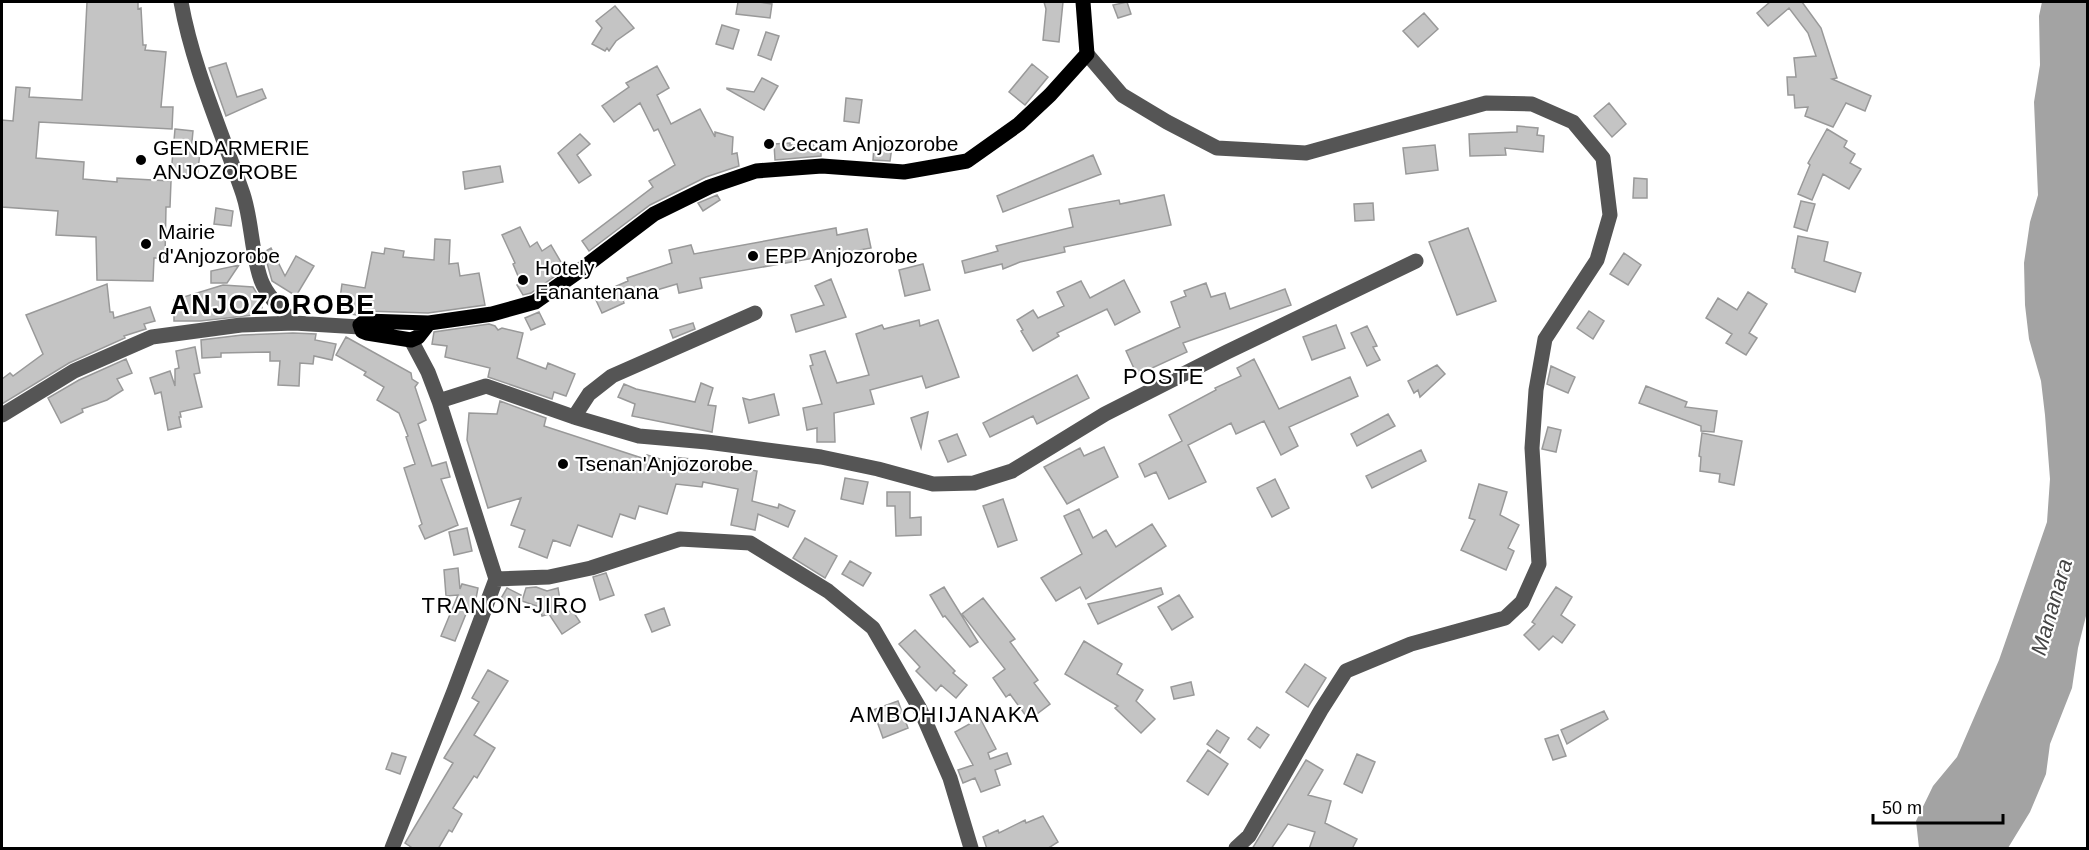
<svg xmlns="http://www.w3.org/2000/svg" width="2089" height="850" viewBox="0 0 2089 850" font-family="Helvetica,sans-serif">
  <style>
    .water { fill: #a3a3a3 }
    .building { fill: #c4c4c4; stroke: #999; stroke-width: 1.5 }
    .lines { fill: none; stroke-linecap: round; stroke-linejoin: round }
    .minor { stroke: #555; stroke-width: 15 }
    .major { stroke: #000; stroke-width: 15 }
    .poi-dot { fill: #000; stroke: #fff; stroke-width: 2 }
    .labels { text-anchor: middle; stroke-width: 4.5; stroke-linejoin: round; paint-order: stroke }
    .poi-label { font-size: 21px; fill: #000; stroke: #fff; text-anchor: start }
    .neighbourhood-label { font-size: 22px; letter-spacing: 1.5px; fill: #000; stroke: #fff }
    .water-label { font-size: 22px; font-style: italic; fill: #444; stroke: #fff }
    .district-label { font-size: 27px; font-weight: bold; letter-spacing: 1.5px; fill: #000; stroke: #fff }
  </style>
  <rect width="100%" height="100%" fill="#fff"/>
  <!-- water -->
  <path class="water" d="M2042,2H2087V612L2078,648L2072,688L2050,744L2046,774L2030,812L2008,848H1919L1916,821L1933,786L1957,757L1999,660L2047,522L2050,479L2045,415L2041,381L2029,339L2025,305L2024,263L2030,222L2038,195L2034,102L2040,65L2039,16Z"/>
  <!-- building -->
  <path class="building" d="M87,2H138V9L141,8L143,45H146L145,50L166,52L161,107H173L172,129L39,122L36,158L84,162L83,179L117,182V178L171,181L170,207H166L165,258H154L153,281L97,280L96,237L56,235L58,211L2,207V120L13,121L16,87L30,88L29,97L82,100Z
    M738,2H759L772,4L770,18L736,14Z
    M1044,2H1063L1059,42L1043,40L1046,9Z
    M1127,2L1131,14L1118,18L1113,5Z
    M1770,2H1802L1821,28L1837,78L1832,79L1871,96L1865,111L1846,103L1833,127L1805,116L1808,107L1795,108L1794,95H1788L1787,77H1796L1794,58L1816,56L1808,33L1789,8L1768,26L1757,13Z
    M615,6L634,28L616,41L609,51L607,48L605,51L592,44L602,28L596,21Z
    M1424,13L1438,29L1418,47L1403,31Z
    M722,25L739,30L733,49L716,44Z
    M766,32L779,36L771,60L758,55Z
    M226,63L237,97L262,89L266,98L226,116L209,68Z
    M1032,64L1048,77L1025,105L1009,92Z
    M657,66L669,88L657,95L671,124L700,109L715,137V132L733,137L732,154L737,153L739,166L706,177L650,205L589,251L582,241L653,187L649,181L675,165L658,129L654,131L640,103L614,122L602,106L629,87L626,83Z
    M762,78L778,86L764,110L727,89V88L754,92Z
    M846,98L862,100L859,123L844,121Z
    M1609,103L1626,124L1612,137L1594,116Z
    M1517,126L1538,128L1537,135L1544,136L1543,152L1505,148L1506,155L1470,156L1469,134L1517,132Z
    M175,129L193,131L191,152L200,153L197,177L171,174Z
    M1827,129L1847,141L1844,147L1855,154L1850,163L1861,169L1849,189L1823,174L1812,200L1798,194L1810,165L1808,163Z
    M580,134L590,144L577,155L591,175L579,183L558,153Z
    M790,143V145H821V156L775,160L774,144Z
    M1435,145L1438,170L1406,174L1403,148Z
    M874,146L892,147L890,161L873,160Z
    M1093,155L1101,174L1003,212L997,196Z
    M500,166L503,182L465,189L463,172Z
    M1634,178L1647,179V198H1633Z
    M717,195L720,200L703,211L698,203Z
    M1164,195L1171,225L1064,247L1065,252L1020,262L1003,269L1002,264L965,273L962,261L998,251L996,246L1073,227L1069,209L1119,200L1120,204Z
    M1801,201L1815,204L1807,231L1794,227Z
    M1373,203L1374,220L1355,221L1354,204Z
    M216,208L233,211L231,226L214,224Z
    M520,227L530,247L537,242L542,251L551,245L565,269L531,293L523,295L517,285L521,283L513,264L515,263L502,235Z
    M836,228L837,235L867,229L871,248L700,278L702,288L679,293L677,284L623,300L624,303L602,313L594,296L628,281L627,278L672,263L669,250L691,245L694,254Z
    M1468,228L1496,301L1457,315L1429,242Z
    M1798,236L1828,242L1824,261L1861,273L1855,292L1795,272V269L1792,268Z
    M435,239L450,240L449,264L458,263L460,276L479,273L485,305L428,313L365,311L357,315L338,312L342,284L365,288L372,252L384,254L385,248L404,251L403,257L434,260Z
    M271,248L285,276L296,256L314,266L296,296L272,281L264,252Z
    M1624,253L1641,265L1628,285L1610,274Z
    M923,264L930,290L905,296L899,270Z
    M239,265L227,283H211V271Z
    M831,279L846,317L796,332L791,315L824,305L815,286Z
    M1124,280L1140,312L1115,325L1107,309L1057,333L1059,336L1033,351L1021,331L1023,330L1017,320L1033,310L1038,318L1064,306L1057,292L1081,281L1090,298Z
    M1206,283L1211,297L1225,293L1230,309L1285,289L1291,305L1183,343L1187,352L1137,375L1126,351L1180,327L1171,302L1186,296L1184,291Z
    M107,284L110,312H113L114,318L150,307L155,321L144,324L146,329L124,336L125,338L69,363L2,404V379L10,373L13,376L43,354L26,315Z
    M223,285L253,287L261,300L263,314L200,321H174V300Z
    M1748,292L1767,304L1749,333L1757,338L1746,355L1726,343L1732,334L1706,318L1718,298L1737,310Z
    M1589,311L1604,321L1593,339L1577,328Z
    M539,312L545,324L531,330L525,318Z
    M919,320L920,326L938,320L959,377L926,388L922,376L870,390L874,404L834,413L835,442H817V428L807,430L803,408L822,404L810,366L813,365L810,355L825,351L837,383L869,375L856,334L882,325L884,329Z
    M693,323L695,329L673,338L670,330Z
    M489,324L495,326L498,330L502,328L523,333L517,358L546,369L548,363L575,374L566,396L554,392L552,399L488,377L490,368L445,357L447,346L432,344L434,332Z
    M1336,325L1345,348L1312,360L1303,337Z
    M1367,326L1377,346L1373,347L1380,360L1367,366L1351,333Z
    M293,333L316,334L315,340L336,344L332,360L314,356L313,364L300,363L299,386L278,385L280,361H270V352L221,353V357L202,358L201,340L242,335Z
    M346,337L411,373L412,379L418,383L415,387L426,420L418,424L432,466L446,462L450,477L441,479L458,525L425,539L419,526L422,524L404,468L415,464L406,437L408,436L399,413L377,400L384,387L364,375L366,372L336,355Z
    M195,347L200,373L194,374L202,407L180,412L181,417H179L181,427L168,430L161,392L155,394L150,378L170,371L175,386V369L179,368L176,351Z
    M126,359L132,373L117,379L123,390L107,400L82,409L83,412L61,423L48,398L79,380Z
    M1254,359L1279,409L1350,377L1358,396L1289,427L1298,446L1281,455L1264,421L1236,434L1231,423L1188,445L1206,482L1169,499L1156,472L1145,477L1139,464L1182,441L1169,415L1216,390L1215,388L1241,376L1237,368Z
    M1437,365L1445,374L1420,397L1418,390L1414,393L1408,381Z
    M1551,366L1575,377L1568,393L1547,384Z
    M1077,375L1089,398L1037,424L1033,416L990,437L983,423Z
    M701,383L713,388L708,405L716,406L712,432L632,416L635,404L618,397L624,384L636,389L695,402Z
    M1646,386L1687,402L1685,407L1717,411L1714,432L1701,431V426L1639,403Z
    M774,394L779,415L749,423L743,398L750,400Z
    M500,401L546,418L544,426L645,459L647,455L673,463V457L691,459V464L719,467L720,464L757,471L752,501L778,508L779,504L795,511L788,527L758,514L755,530L731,525L738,489L703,482L702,487L676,484L667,514L639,506L635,519L620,514L612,537L578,525L570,546L553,540L547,558L519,547L525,530L511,525L521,498L488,508L467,440L469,413L497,414Z
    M928,412L921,448L911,418Z
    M1388,414L1395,426L1357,446L1351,434Z
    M1548,427L1561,430L1556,452L1542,449Z
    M1702,433L1742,441L1734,485L1719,482L1720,474L1700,471L1701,457L1699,456Z
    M957,434L966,455L948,462L939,441Z
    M1104,447L1118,477L1067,504L1044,467L1080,448L1084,456Z
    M1421,450L1426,461L1372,488L1366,476Z
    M845,478L868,482L863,504L841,499Z
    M1275,479L1289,508L1272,517L1257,488Z
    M1479,484L1507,492L1500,515L1519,525L1508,548L1514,551L1506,570L1461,550L1475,520L1469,518Z
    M887,492H910V518L921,517V535L896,536L895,506H887Z
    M1003,499L1017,540L998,547L983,506Z
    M1079,509L1093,538L1106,530L1116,547L1152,524L1166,546L1086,599L1080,587L1056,601L1041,578L1082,554L1064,516Z
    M467,528L472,551L454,555L449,532Z
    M805,538L837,556L825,578L793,558Z
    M850,561L871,573L863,586L842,574Z
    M458,568L460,589L462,584L478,588L474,609H468L455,641L441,636L458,595L446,596L444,570Z
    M606,573L614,595L600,600L593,577Z
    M536,587L547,591L558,588L560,600H563L567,613L572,610L580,622L562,634L549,614L542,616L540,607L522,601L526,588Z
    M944,587L978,642L970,647L945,616L943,617L930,595Z
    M1556,587L1572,597L1561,615L1575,625L1562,643L1553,636L1539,650L1524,635L1535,624L1532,622Z
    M507,588L521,595L514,608L500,600Z
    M1161,588L1163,594L1098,624L1088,604Z
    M1179,595L1193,617L1172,630L1158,607Z
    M983,598L1015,639L1010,642L1038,680L1034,683L1050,704L1029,720L1010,694L1006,697L993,678L1005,669L962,614Z
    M664,608L670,625L652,632L645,615Z
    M915,630L955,671L953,673L967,685L956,698L941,685L936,691L916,671L920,667L899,644Z
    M1084,641L1122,664L1117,674L1143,690L1136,701L1155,719L1141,733L1115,708L1118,706L1065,674Z
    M1305,664L1326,678L1308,707L1286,692Z
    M488,670L508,681L474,735L495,748L477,778L474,776L453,808L462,814L452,832L449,830L438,849H414L405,843L453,763L444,758L479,702L472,698Z
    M1191,682L1194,695L1174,699L1171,687Z
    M898,701L908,728L883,738L873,710Z
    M1604,711L1608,719L1567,744L1561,730Z
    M980,718L996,749L988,753L990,759L1007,753L1011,764L995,770L1000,785L981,792L975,778L963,783L958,770L973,765L955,732Z
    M1257,727L1269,735L1260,748L1248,739Z
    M1217,730L1229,738L1220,753L1207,744Z
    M1558,735L1566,756L1553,760L1545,739Z
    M1208,750L1228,764L1208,795L1187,781Z
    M392,753L406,757L400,774L386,769Z
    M1357,754L1375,762L1362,793L1344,784Z
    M1306,760L1323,770L1308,795L1331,801L1325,823L1357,839L1352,849H1309L1315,832L1288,824L1271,849H1252Z
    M1043,816L1058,842L1047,849H987L983,837L998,830L999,833L1025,820L1026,823Z"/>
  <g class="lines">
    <!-- minor -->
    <path class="minor" d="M181,2C193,68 221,130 243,194C252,221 251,252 261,280C267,296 282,310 294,323
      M1087,54L1122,95L1167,122L1217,148L1306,153L1486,103L1532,104L1573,122L1603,158L1610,215L1597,260L1545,339L1536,390L1532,448L1539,564L1522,602L1505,618L1411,644L1346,671L1321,710L1249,836L1236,848
      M439,401L486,386L574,417L639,436L707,442L821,457L878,469L933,484L974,483L1012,471L1105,414L1227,352L1416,261
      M2,415L74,371L152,337L241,325L294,323L360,327
      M574,417L589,394L612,376L755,313
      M496,579L549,577L591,568L680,539L750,543L828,591L873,628L920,709L950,778L971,848
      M392,848L454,691L496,579L439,401L428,372L411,340"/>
    <!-- major -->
    <path class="major" d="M429,323L418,337L411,340L367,333L362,331L360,325L365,321L429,323L492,314L535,302L579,271L654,214L709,187L756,171L822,166L904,172L967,161L1019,124L1050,95L1087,54L1083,2"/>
  </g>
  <!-- markers -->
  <g class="poi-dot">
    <circle cx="769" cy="144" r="6"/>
    <circle cx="141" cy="160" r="6"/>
    <circle cx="146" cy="244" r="6"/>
    <circle cx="753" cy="256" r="6"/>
    <circle cx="523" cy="280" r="6"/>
    <circle cx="563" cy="464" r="6"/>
  </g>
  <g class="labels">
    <!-- poi labels -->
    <g class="poi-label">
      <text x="781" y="151">Cecam Anjozorobe</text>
      <text x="153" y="155">GENDARMERIE<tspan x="153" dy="24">ANJOZOROBE</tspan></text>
      <text x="158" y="239">Mairie<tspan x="158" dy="24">d'Anjozorobe</tspan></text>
      <text x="765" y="263">EPP Anjozorobe</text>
      <text x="535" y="275">Hotely<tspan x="535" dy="24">Fanantenana</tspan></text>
      <text x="575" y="471">Tsenan'Anjozorobe</text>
    </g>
    <!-- neighbourhood labels -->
    <g class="neighbourhood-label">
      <text x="1164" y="384">POSTE</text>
      <text x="505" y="613">TRANON-JIRO</text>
      <text x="945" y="722">AMBOHIJANAKA</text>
    </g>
    <!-- water labels -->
    <g class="water-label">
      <text transform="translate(2051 607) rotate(-74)" y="8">Mananara</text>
    </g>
    <!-- district labels -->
    <g class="district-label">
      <text x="273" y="314">ANJOZOROBE</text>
    </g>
  </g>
  <!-- border -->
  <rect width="2089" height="850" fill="none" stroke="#000000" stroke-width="6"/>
  <!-- scale -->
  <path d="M1873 814v9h130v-9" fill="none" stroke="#000000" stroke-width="3"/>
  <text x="1882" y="814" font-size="18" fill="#000000" stroke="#ffffff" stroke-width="4.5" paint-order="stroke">50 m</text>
</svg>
